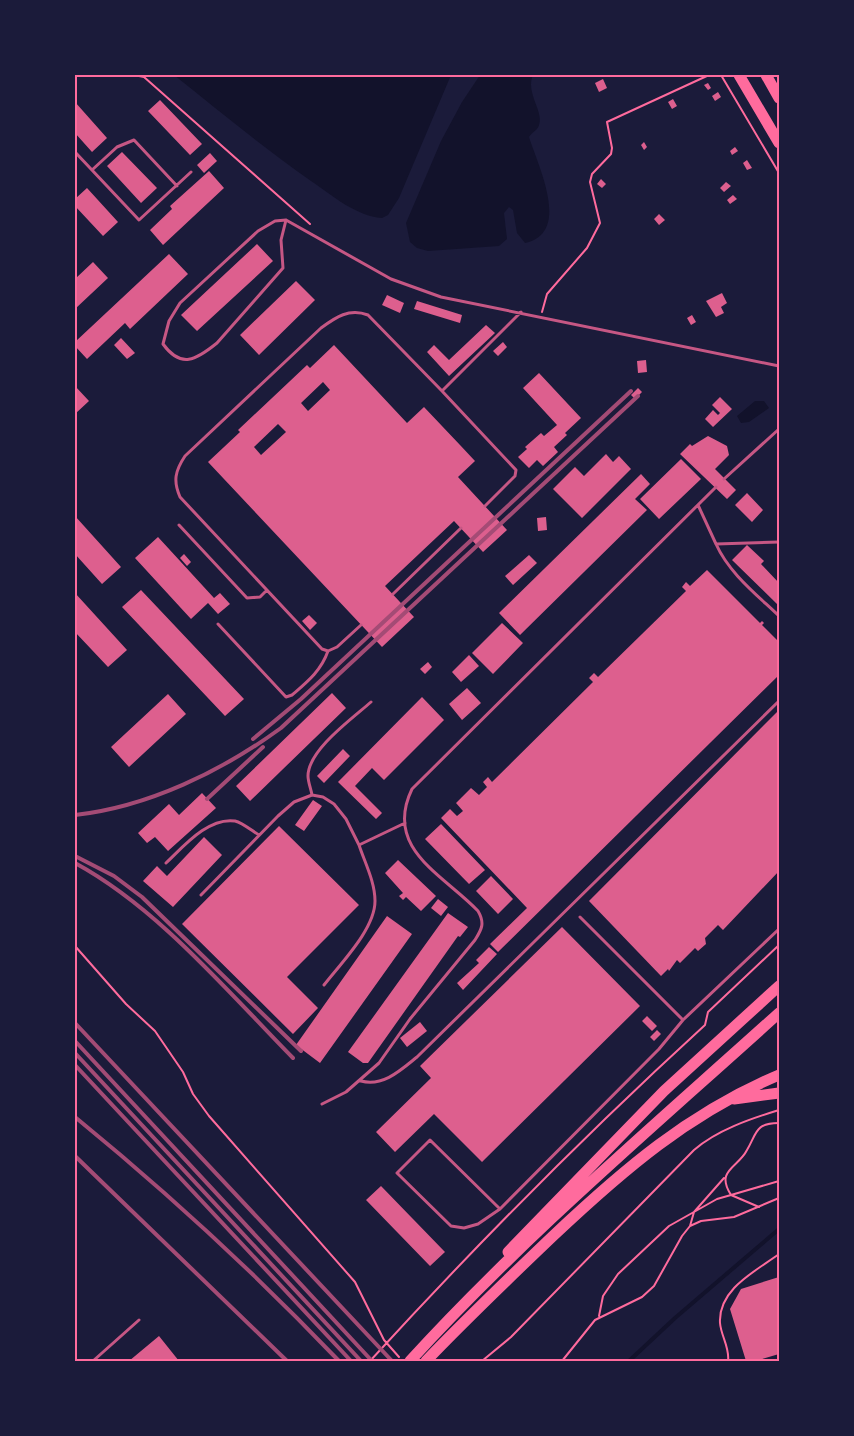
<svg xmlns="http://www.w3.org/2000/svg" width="854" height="1436" viewBox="0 0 854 1436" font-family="'Nunito Sans',sans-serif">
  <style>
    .water { fill: #12122b }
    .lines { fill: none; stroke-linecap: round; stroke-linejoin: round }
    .stream { stroke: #12122b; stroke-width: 4 }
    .building { fill: #dd5f8e; fill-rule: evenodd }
    .path { stroke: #ff6b9d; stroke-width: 2 }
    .service { stroke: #c65784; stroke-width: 3 }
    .trunk { stroke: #ff6b9d; stroke-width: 11 }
    .rail { stroke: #a44b75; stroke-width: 4 }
    .neatline { fill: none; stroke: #ff6b9d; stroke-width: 2 }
  </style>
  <rect width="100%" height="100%" fill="#1b1b3a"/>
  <!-- water -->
  <path class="water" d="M174,75H451L399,198L388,215L382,218C356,216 333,196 311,181C264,148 219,111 174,75Z
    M480,75H533C525,93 544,111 539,125C538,130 532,132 529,137C538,166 572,233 525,243L517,233L513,210L509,207L504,213L507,239L499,246L428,251L417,248L410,242L406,223L441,141L462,102Z
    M755,401H764L769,408L749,422L741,423L737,416Z"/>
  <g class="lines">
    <!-- stream -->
    <path class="stream" d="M629,1361L675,1318L779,1229"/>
  </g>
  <!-- building -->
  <path class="building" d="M603,79L607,88L599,92L595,83Z
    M708,83L711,88L708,90L704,85Z
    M718,92L721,97L715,101L712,96Z
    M673,99L677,106L672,109L668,102Z
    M160,100L202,144L190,155L148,111Z
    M75,102L107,138L92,152L75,133Z
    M644,142L647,147L644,150L641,145Z
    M735,147L738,151L732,155L730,151Z
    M122,152L157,188L141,203L107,166Z
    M210,153L217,161L204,173L197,165Z
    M747,160L752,168L747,170L743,163Z
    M209,171L224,188L163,245L150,230L172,209L170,206Z
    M601,179L606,184L602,188L597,184Z
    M726,182L731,186L724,192L720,188Z
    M87,188L118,222L103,236L75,206V199Z
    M733,195L737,199L730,204L727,200Z
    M659,214L665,220L659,225L654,219Z
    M257,244L273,261L197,331L181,315Z
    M169,254L188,274L130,329L125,323L87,359L75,346V342Z
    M93,262L108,278L75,309V279Z
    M296,281L315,300L259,355L240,335Z
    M722,293L727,303L721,307L724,313L716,317L706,301Z
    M387,295L404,303L400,313L382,305Z
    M417,301L462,315L460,323L414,309Z
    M692,315L696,322L691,325L687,318Z
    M486,325L495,333L449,376L427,352L434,345L449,360Z
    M121,338L135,353L127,359L114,345Z
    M503,342L507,347L498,356L493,351Z
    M334,345L407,423L424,407L460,445L475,461L458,477L507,530L483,552L454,521L385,586L414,617L382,647L208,462L240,432L238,430L307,365L310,368ZM323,382L330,390L308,411L301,403ZM278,424L286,432L261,455L254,447Z
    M646,360L647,372L638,373L637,361Z
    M539,373L581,418L565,433L567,435L554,447L558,452L543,466L537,460L529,468L518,457L527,449L525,447L541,433L544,436L557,425L523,388Z
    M75,386L89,401L75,414Z
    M638,388L642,392L635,399L631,395Z
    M720,397L732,409L713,427L705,419L713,410L718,415L720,413L712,405Z
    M708,436L727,446L729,455L715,469L736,490L727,499L680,454L690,444L692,446Z
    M606,454L613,462L619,456L631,469L582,518L553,489L575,467L584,476Z
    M681,459L701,479L659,519L640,499Z
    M641,474L650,484L635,499L647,510L520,635L499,613Z
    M747,493L763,510L752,522L735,505Z
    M75,516L121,567L102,584L75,554Z
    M546,517L547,530L538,531L537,518Z
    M158,537L214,598L220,593L230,604L218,614L208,603L191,619L135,558Z
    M747,545L764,561L761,564L779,583V606L732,560Z
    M184,554L191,562L187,566L180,558Z
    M529,555L537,563L513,585L505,576Z
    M707,570L760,623L762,621L764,623L762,625L779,642V675L498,952L490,944L527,908L441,818L450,809L457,816L463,811L456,803L471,788L479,795L487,787L483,782L488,777L492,782L593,682L589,678L594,673L598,677L686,591L682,587L686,582L690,586Z
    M141,590L244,699L225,716L122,607Z
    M75,593L127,650L108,667L75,632Z
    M309,615L317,623L310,630L302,621Z
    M502,623L523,643L493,674L472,653Z
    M469,655L479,666L461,682L452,672Z
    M428,662L432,667L425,674L420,669Z
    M467,688L481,703L462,720L449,704Z
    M332,693L346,708L250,801L236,786Z
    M168,694L186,714L129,767L111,747Z
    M422,697L444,720L384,780L372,768L355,786L382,813L376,819L338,782Z
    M779,710V871L723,930L718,925L705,938L706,944L698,951L695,948L680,963L677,960L669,971L668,969L661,976L589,901Z
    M343,749L350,756L324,783L317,776Z
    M202,793L216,808L168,851L155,837L147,843L138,833L169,804L179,815Z
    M313,800L322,806L304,831L295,825Z
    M441,824L485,870L469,884L425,839Z
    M279,826L359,905L287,977L318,1008L293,1034L182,924Z
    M204,837L222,855L173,907L143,881L157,866L167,876Z
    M398,860L436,896L421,911L406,897L403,900L399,896L403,893L385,873Z
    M491,876L513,899L498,914L476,891Z
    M438,899L448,907L441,916L431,908Z
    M448,913L468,927L460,937L458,936L368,1063H363L348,1052Z
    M387,916L412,934L320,1063L296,1045Z
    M562,927L640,1006L482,1162L434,1114L395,1152L376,1132L431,1078L420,1066Z
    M489,947L497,954L463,990L457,983L479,963L476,960Z
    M647,1016L657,1026L652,1031L642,1021Z
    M420,1022L427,1031L407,1047L400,1038Z
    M657,1030L661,1034L654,1041L650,1037Z
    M381,1186L445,1252L430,1266L366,1200Z
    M779,1277V1354L755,1361H746L730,1309L741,1289Z
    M159,1336L179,1361H129Z"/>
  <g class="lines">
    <!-- path -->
    <path class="path" d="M134,75L144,77L310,224
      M721,75L779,173
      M542,312L547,294L587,248L600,223L590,182L592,174L611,154L612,148L607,122L709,75
      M75,946L126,1004L155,1031L183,1072L193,1094L209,1116L355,1282L384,1340L399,1357
      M779,1123C755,1123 757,1133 747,1150C738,1168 715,1170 731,1195L779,1181
      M690,1226L694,1212L724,1178
      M599,1316L603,1296L618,1274L669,1226L717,1199L731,1195L759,1207
      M370,1361C477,1244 588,1132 705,1025L708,1012L779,945
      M482,1361L511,1337L694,1150C717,1130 750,1119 779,1110
      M562,1361L595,1320L642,1297L654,1286L682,1236L690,1226L701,1221L734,1217L779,1198
      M728,1361C730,1348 721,1336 720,1323C718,1289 756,1271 779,1254"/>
    <!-- service -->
    <path class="service" d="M75,152L139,220L191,172
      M92,170L117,147L134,140L177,186
      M286,220L391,279L441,297L779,366
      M286,220L281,240L283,268L217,343C196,360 181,369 163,344L169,321L180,303L258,231L275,221Z
      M442,391L516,470L515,476L485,506
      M724,479L779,429
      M698,505L716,544L779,542
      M179,525L247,598L260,597L267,590
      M716,544C729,573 756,594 779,616
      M393,594L461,528
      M218,624L286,697L292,695C307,682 321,671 328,651
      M361,625L337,647L328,651L322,649L180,497C173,481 175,471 185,456L321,328C336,317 349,308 368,315L442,391L521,312
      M312,795C311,789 308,782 308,776C308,750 353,718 371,702
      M166,863C183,847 208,817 235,821C243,823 252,831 259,835
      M201,895L278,816L294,802L312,795L323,797L334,804L346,819L359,845
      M580,917L683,1020
      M324,985C341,963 375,929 375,901C375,882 365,863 359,845L405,823
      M361,1081C383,1087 401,1070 417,1057L779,701
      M322,1104L346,1092L379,1063L410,1019L475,940C482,929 485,923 478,911C444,875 383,849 412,789L716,487
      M500,1209L430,1140L397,1173L451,1226L464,1228L478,1224L500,1209L659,1049L683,1020L779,929
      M93,1361L139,1320"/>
    <!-- trunk -->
    <path class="trunk" d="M739,75L779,143
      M766,75L779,98
      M734,1099L779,1093
      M508,1252L664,1091L779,986
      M410,1361C524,1236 654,1126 779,1013
      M426,1361C467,1318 510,1277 553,1236C623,1170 689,1113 779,1075"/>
    <!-- rail -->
    <path class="rail" d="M253,739L301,699L631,391
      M207,799L263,747
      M75,815C148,807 222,771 281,728L638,396
      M75,856L114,876L142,897L301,1051
      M75,863C158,908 227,991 293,1058
      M75,1023L392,1361
      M75,1041L372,1361
      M75,1053L361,1361
      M75,1065L351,1361
      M75,1117C168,1193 256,1274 339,1361
      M75,1156L287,1361"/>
  </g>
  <!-- border -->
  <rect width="854" height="1436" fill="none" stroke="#1b1b3a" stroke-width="152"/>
  <rect x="76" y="76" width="702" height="1284" class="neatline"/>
</svg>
